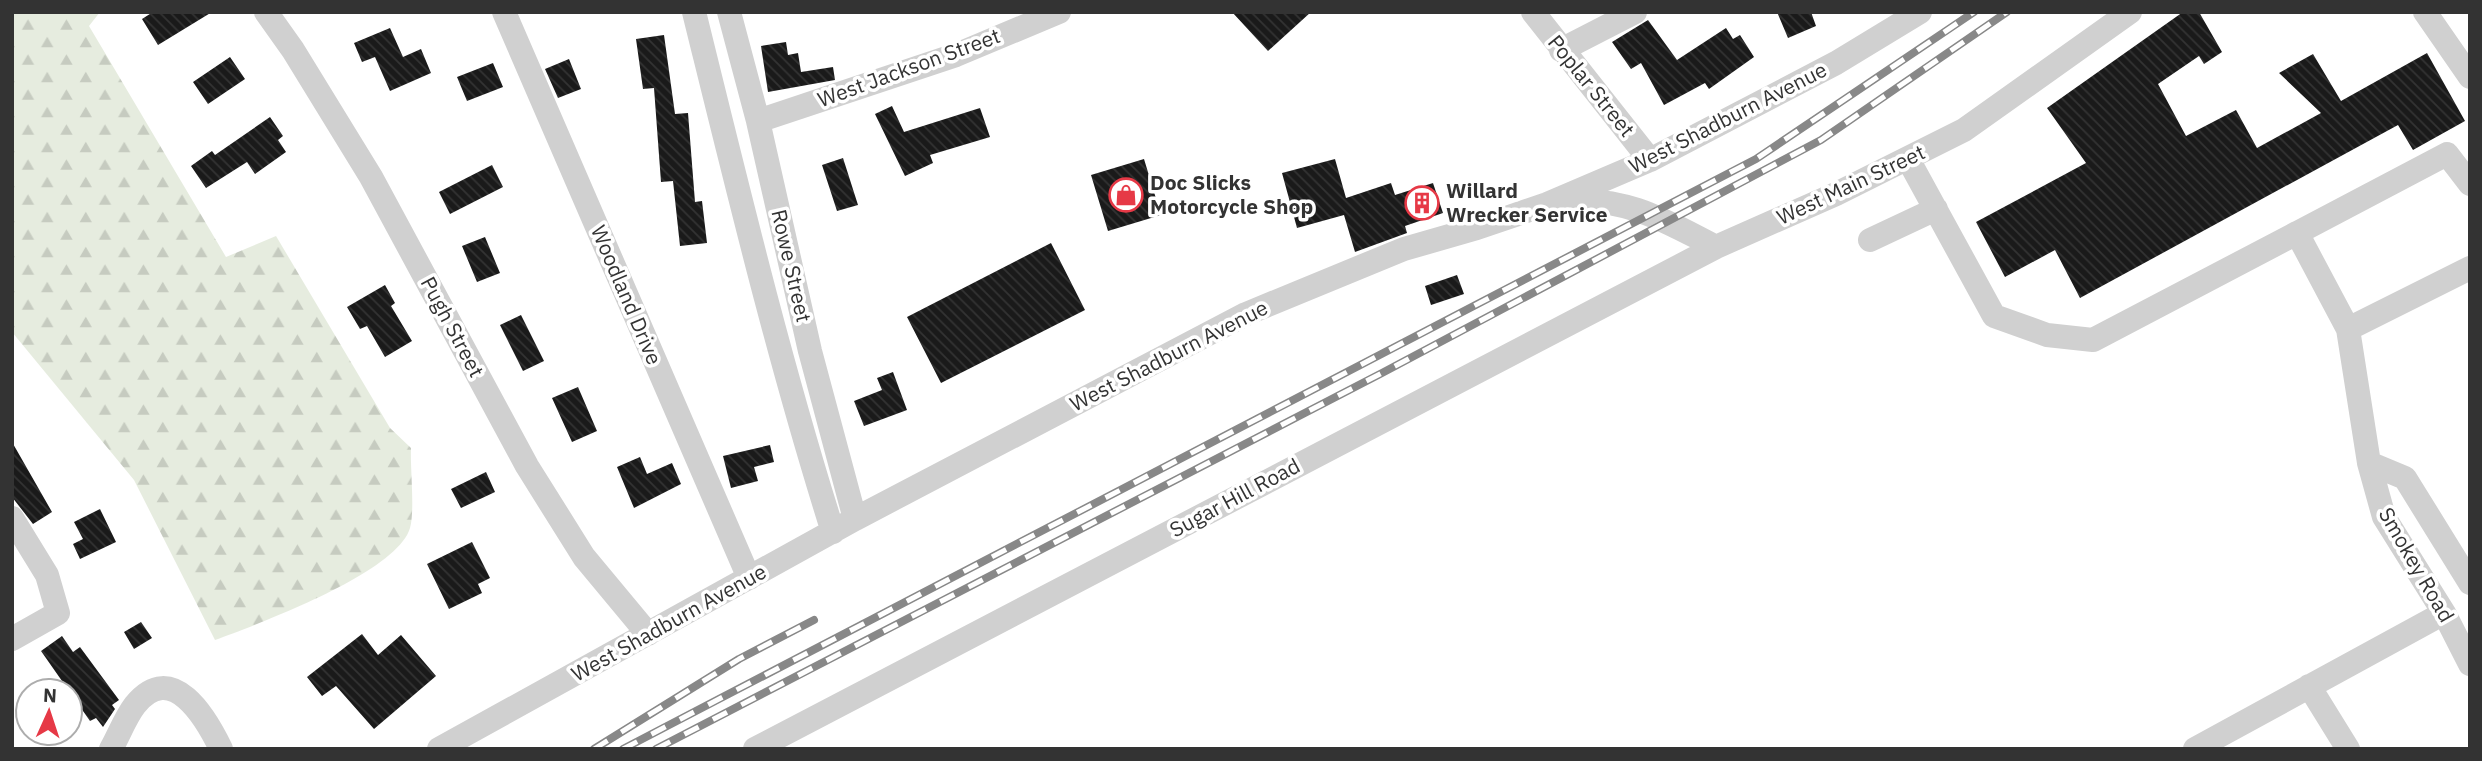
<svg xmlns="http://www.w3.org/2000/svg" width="2482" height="761" viewBox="0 0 2482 761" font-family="'IBM Plex Sans',sans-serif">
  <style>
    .forest { fill: url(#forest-firs) }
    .building { fill: url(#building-back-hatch) }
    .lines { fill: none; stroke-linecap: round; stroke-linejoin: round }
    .minor { stroke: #d0d0d0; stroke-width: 24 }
    .rail-casing { stroke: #888; stroke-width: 8 }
    .rail { stroke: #fff; stroke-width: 5; stroke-dasharray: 16; stroke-linecap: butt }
    .labels { text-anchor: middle; stroke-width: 7; stroke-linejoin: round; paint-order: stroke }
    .street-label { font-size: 21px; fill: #333; stroke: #fff }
    .poi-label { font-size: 21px; font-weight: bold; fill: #333; stroke: #fff; text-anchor: start }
  </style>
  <defs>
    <pattern id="forest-firs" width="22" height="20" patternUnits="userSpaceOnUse" patternTransform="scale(1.75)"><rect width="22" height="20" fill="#e6ecdf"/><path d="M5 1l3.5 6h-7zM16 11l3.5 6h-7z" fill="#c6cbc0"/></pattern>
    <pattern id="building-back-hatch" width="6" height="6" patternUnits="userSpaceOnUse" patternTransform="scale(1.75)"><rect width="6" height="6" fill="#1a1a1a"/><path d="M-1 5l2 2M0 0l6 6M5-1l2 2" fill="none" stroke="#333"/></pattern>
  </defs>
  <rect width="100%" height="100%" fill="#fff"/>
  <!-- forest -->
  <path class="forest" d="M12,12H100L89,26L226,257L276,236L390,428L411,448C410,467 415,511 410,528C397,573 258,624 215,640L134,480L12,332Z"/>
  <!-- building -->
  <path class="building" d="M153,12H212L158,45L142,19Z
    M1232,12H1311L1268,51Z
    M1777,12H1811L1816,26L1788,38Z
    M2183,12H2199L2222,52L2204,64L2199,56L2158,84L2186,136L2236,110L2257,148L2321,113L2279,73L2313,54L2341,101L2427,53L2465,121L2413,150L2398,125L2080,298L2055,250L2005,277L1976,222L2086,163L2047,108Z
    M1648,20L1677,60L1726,28L1733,39L1740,35L1754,57L1709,89L1705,83L1664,105L1641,63L1631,69L1612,42Z
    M390,28L403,57L421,49L431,73L390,91L375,57L362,62L354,43Z
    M664,35L675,114L688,113L695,202L702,201L707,243L680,246L673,181L661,182L654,88L643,89L636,39Z
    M786,42L788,55L798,53L801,72L833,67L835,80L768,92L761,46Z
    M230,57L245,79L208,104L193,82Z
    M569,59L581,89L558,98L545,69Z
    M493,63L503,87L467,101L457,77Z
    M892,106L904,132L980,108L990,137L930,155L933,163L905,176L875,114Z
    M270,117L283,136L278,140L286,152L255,174L247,162L206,188L191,166L212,151L215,155Z
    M843,158L858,205L837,211L822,165Z
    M1144,159L1161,215L1108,231L1091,175Z
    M1335,159L1346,198L1391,183L1395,195L1433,183L1443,213L1405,226L1407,233L1355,252L1344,215L1297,228L1282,173Z
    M492,165L503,187L450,214L439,192Z
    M485,237L500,273L477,282L462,246Z
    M1051,243L1085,310L941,383L907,317Z
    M1457,275L1464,294L1431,305L1425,286Z
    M385,285L395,303L391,306L412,341L385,357L367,326L360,329L347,307Z
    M521,315L544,361L523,371L500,325Z
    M893,372L907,410L864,426L854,401L882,390L877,378Z
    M578,387L597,431L572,442L552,398Z
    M12,442L52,512L33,524L12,497Z
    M770,445L774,462L754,467L758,481L731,488L723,456Z
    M640,457L647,474L672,463L681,484L634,508L617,467Z
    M486,472L495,492L461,508L451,489Z
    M100,509L116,542L80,559L73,544L83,539L74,522Z
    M472,542L490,578L478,584L482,593L449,609L427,564Z
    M141,622L152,638L134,649L124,632Z
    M362,634L378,655L401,635L436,676L374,729L336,686L322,696L307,677Z
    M62,636L73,652L80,647L119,700L112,705L115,709L103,727L96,718L90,721L41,651Z"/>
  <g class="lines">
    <!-- minor -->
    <path class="minor" d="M266,12L293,50L371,177L527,466L584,557L648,634
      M504,12L749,578
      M694,12C737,186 779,361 833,532
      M729,12L758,121L810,351L855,519
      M1533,12L1650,160
      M2425,12L2470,77
      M1561,50L1635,12
      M758,121L956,55L1059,12
      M1908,159L1994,316L2047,335L2093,340L2297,233L2348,329L2369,463L2405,478L2470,583
      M1569,202C1626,196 1667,222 1716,247
      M2297,233L2447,154L2470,184
      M1870,240L1936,209
      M2348,329L2470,268
      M2369,463L2384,517L2444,613L2470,664
      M12,518L47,575L58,613L12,639
      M2309,686L2348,749
      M111,749C119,735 125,718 135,705C172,659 206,718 221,749
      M439,749L855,519L1246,314L1404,249L1477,228L1547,204L1650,160L1836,63L1920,12
      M755,749L1716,247L1836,194L1964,130L2130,12
      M2195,749L2444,613"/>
    <defs>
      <path id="rail" d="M594,749L739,659L814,620
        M623,749L1756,159L1974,12
        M656,749L1382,373L1821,140L2007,12"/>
    </defs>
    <!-- rail casing -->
    <use href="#rail" class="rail-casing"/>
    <!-- rail -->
    <use href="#rail" class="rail"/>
  </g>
  <!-- icons -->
  <defs>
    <symbol id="shop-ring" viewBox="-11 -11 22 22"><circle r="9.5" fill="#fff" stroke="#e63946" stroke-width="1.5"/><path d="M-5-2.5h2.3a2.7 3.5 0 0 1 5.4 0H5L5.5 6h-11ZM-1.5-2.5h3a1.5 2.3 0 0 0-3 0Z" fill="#e63946"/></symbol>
    <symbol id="building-ring" viewBox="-11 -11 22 22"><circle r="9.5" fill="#fff" stroke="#e63946" stroke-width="1.5"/><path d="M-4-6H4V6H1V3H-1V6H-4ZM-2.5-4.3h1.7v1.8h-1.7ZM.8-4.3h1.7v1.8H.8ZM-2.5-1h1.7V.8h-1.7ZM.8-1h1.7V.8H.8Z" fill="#e63946"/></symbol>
  </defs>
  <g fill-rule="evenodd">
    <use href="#shop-ring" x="1107" y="176" width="38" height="38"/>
    <use href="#building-ring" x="1403" y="184" width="38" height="38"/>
  </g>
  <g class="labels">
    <!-- street labels -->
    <g class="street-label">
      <text transform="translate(909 68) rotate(-20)" y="7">West Jackson Street</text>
      <text transform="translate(1591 86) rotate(51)" y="7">Poplar Street</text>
      <text transform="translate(1728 118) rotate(-27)" y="7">West Shadburn Avenue</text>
      <text transform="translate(1851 185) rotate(-25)" y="7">West Main Street</text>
      <text transform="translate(791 266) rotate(77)" y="7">Rowe Street</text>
      <text transform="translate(626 295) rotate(67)" y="7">Woodland Drive</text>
      <text transform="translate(452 327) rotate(62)" y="7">Pugh Street</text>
      <text transform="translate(1169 356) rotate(-27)" y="7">West Shadburn Avenue</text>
      <text transform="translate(1235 498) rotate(-28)" y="7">Sugar Hill Road</text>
      <text transform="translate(2416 565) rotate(60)" y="7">Smokey Road</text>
      <text transform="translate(669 623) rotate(-29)" y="7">West Shadburn Avenue</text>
    </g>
    <!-- poi labels -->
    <g class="poi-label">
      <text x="1150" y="190">Doc Slicks<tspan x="1150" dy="24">Motorcycle Shop</tspan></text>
      <text x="1446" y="198">Willard<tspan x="1446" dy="24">Wrecker Service</tspan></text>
    </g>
  </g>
  <!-- border -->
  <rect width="2482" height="761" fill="none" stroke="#333333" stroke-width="28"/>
  <!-- north arrow -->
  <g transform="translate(49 712) rotate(3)"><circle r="33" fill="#ffffff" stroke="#adadad" stroke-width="2"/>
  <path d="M0-5L12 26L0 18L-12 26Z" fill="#e63946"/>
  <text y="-10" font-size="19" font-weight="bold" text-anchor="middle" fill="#333333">N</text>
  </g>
</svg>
